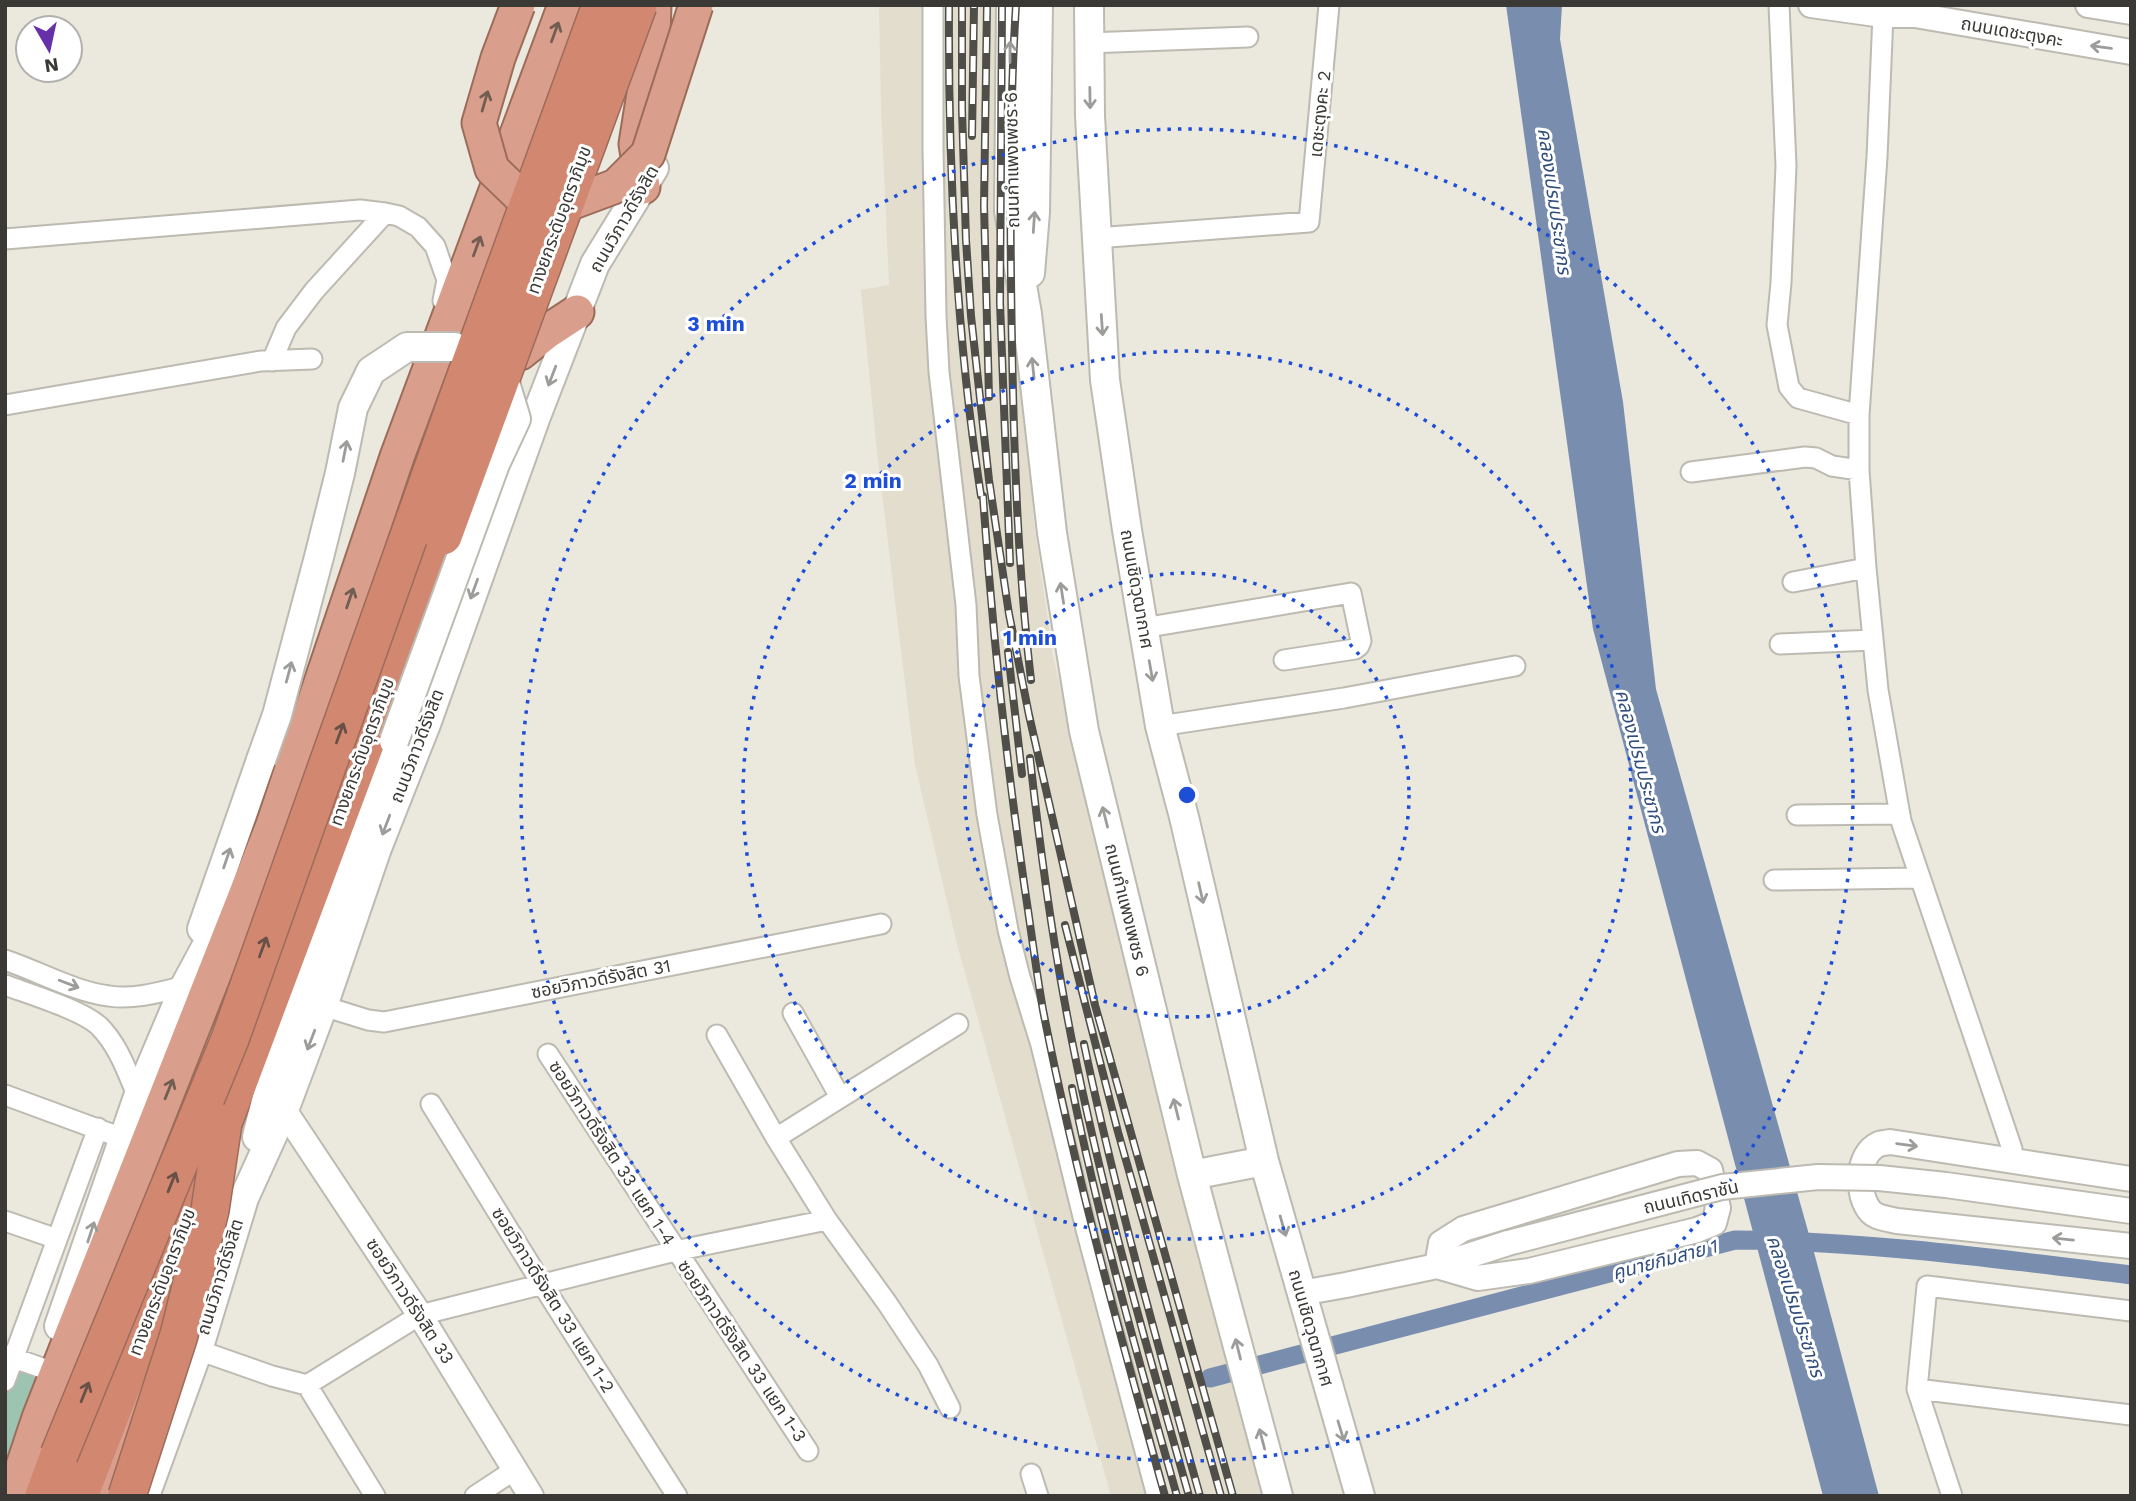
<svg xmlns="http://www.w3.org/2000/svg" width="2136" height="1501" viewBox="0 0 2136 1501" font-family="'Work Sans','Noto Sans Thai',sans-serif">
  <style>
    .built { fill: #e2ddcc }
    .green { fill: #9cc4b1 }
    .water { fill: #798eaf }
    .lines { fill: none; stroke-linecap: round; stroke-linejoin: round }
    .canal { stroke: #798eaf; stroke-width: 19 }
    .minor-casing { stroke: #bcbab1; stroke-width: 23 }
    .tertiary-casing { stroke: #bcbab1; stroke-width: 28 }
    .secondary-casing { stroke: #bcbab1; stroke-width: 32 }
    .trunk-casing { stroke: #9c6c5b; stroke-width: 37 }
    .motorway-casing { stroke: #9c6c5b; stroke-width: 40 }
    .minor { stroke: #fff; stroke-width: 19 }
    .tertiary { stroke: #fff; stroke-width: 24 }
    .secondary { stroke: #fff; stroke-width: 28 }
    .trunk { stroke: #da9f8c; stroke-width: 33 }
    .motorway { stroke: #d18770; stroke-width: 37 }
    .rail-casing { stroke: #4f4e49; stroke-width: 8 }
    .rail { stroke: #fff; stroke-width: 5; stroke-dasharray: 16; stroke-linecap: butt }
    .tertiary-bridge-casing { stroke: #bcbab1; stroke-width: 28; stroke-linecap: butt }
    .secondary-bridge-casing { stroke: #bcbab1; stroke-width: 32; stroke-linecap: butt }
    .trunk-bridge-casing { stroke: #9c6c5b; stroke-width: 37; stroke-linecap: butt }
    .motorway-bridge-casing { stroke: #9c6c5b; stroke-width: 40; stroke-linecap: butt }
    .tertiary-bridge { stroke: #fff; stroke-width: 24 }
    .secondary-bridge { stroke: #fff; stroke-width: 28 }
    .trunk-bridge { stroke: #da9f8c; stroke-width: 33 }
    .motorway-bridge { stroke: #d18770; stroke-width: 37 }
    .oneway { stroke: #725d53 }
    .oneway2 { stroke: #9c9c9a }
    .oneway3 { stroke: #675047 }
    .ring { fill: none; stroke: #1d4ed8; stroke-width: 3.5; stroke-dasharray: 3.5 7 }
    .labels { text-anchor: middle; stroke-width: 6; stroke-linejoin: round; paint-order: stroke }
    .street-label { font-size: 18px; fill: #3a3935; stroke: #fff }
    .water-label { font-size: 19px; font-style: italic; fill: #304d7b; stroke: #fff }
    .centre { fill: #1d4ed8; stroke: #fff; stroke-width: 3.5 }
    .ring-label { font-size: 21px; text-anchor: middle; font-weight: bold; fill: #1d4ed8; stroke: #fff; stroke-width: 6; stroke-linejoin: round; paint-order: stroke }
  </style>
  <rect width="100%" height="100%" fill="#ebe8de"/>
  <!-- built -->
  <path class="built" d="M879,5H1039L1026,169L1033,516L1053,657L1268,1496H1111L957,944L915,765L877,452L861,290L889,285L881,106Z"/>
  <!-- green -->
  <path class="green" d="M5,1358L40,1369L5,1472Z"/>
  <!-- water -->
  <path class="water" d="M1506,5H1562L1560,39L1623,402L1656,689L1815,1256L1879,1496H1823L1593,629Z"/>
  <g class="lines">
    <!-- canal -->
    <path class="canal" d="M1210,1378L1735,1240C1868,1241 1999,1259 2131,1275"/>
    <defs>
      <path id="minor" d="M933,5V149L936,316L939,372L966,605L969,676L987,815L1008,930L1020,977L1041,1045L1087,1233L1157,1496
        M1779,5L1786,166L1781,283L1777,325L1789,387L1798,398L1859,415
        M1883,15L1877,157L1859,415V470L1866,568L1878,690L1901,821L2012,1149
        M1088,43L1248,37
        M1096,238L1309,222L1329,5
        M5,239L360,210L385,213L399,216L418,227L435,246L447,280L443,301
        M272,361L286,328L314,291L385,213
        M5,405L261,361L312,359
        M1691,472L1805,457L1816,458L1832,466L1859,470
        M1793,582L1866,568
        M1143,628L1351,593L1361,641L1359,646L1355,649L1284,660
        M1780,644L1873,640
        M1160,726L1344,698L1515,666
        M1797,815L1900,814
        M1774,880L1920,878
        M5,960C38,971 75,992 109,996C134,1000 161,992 185,986
        M5,985C29,994 82,1010 99,1026C119,1046 127,1072 138,1097
        M323,1006L368,1020L384,1022L881,924
        M793,1013L840,1097
        M717,1035L776,1138L827,1220L887,1303L928,1365L950,1408
        M548,1054L808,1451
        M5,1095L122,1138
        M431,1104L542,1284L677,1496
        M776,1138L958,1024
        M5,1221L57,1239
        M198,1350L272,1376L307,1385L375,1496
        M5,1355L45,1369
        M5,1381L98,1128
        M307,1385L420,1315L675,1251L827,1220
        M1917,1389L2131,1415
        M1031,1474L1038,1496
        M475,1496L516,1469
        M1952,1496L1917,1389L1927,1286L2131,1311"/>
      <path id="tertiary" d="M1811,5L1883,15H1915
        M1896,5L1915,15L2131,52
        M2088,5L2131,12
        M284,1110L420,1315L531,1496
        M1697,1163L1710,1170L1718,1208L1714,1223L1697,1230L1529,1271L1478,1278L1437,1266L1441,1243L1463,1229L1678,1164Z
        M2131,1179L1890,1142C1886,1143 1882,1143 1879,1144C1856,1154 1856,1196 1871,1212C1877,1218 1889,1219 1897,1221L2131,1246
        M1301,1293L1346,1285L1437,1266L1508,1243"/>
      <path id="secondary" d="M1011,5L1009,211L1027,314L1052,533L1084,731L1192,1175L1278,1496
        M1089,5L1090,116L1105,380L1127,530L1160,726L1184,817L1264,1161L1360,1496
        M1030,273L1035,212L1038,5
        M202,929L261,760
        M257,1137L271,1081L341,881L394,741
        M1192,1175L1264,1161
        M59,1326L138,1097L185,986L226,910
        M146,1493L198,1350L244,1198L284,1110L323,1006L377,848L426,724L535,419L595,264L654,168"/>
      <path id="trunk" d="M643,187L636,144L653,37L654,5
        M520,353L545,333L577,312
        M13,1496L39,1418L273,825L397,457L565,5
        M100,1496L164,1329"/>
      <path id="motorway" d="M44,1496L59,1455
        M79,1496L223,1123L443,536"/>
    </defs>
    <!-- minor casing -->
    <use href="#minor" class="minor-casing"/>
    <!-- tertiary casing -->
    <use href="#tertiary" class="tertiary-casing"/>
    <!-- secondary casing -->
    <use href="#secondary" class="secondary-casing"/>
    <!-- trunk casing -->
    <use href="#trunk" class="trunk-casing"/>
    <!-- motorway casing -->
    <use href="#motorway" class="motorway-casing"/>
    <!-- minor -->
    <use href="#minor" class="minor"/>
    <!-- tertiary -->
    <use href="#tertiary" class="tertiary"/>
    <!-- secondary -->
    <use href="#secondary" class="secondary"/>
    <!-- trunk -->
    <use href="#trunk" class="trunk"/>
    <!-- motorway -->
    <use href="#motorway" class="motorway"/>
    <defs>
      <path id="rail" d="M949,5C948,169 956,334 981,496
        M962,5V109L966,240L971,316L989,480L1009,614L1029,715L1095,1005L1233,1496
        M987,5L984,206L989,397
        M1002,5L1000,303L1010,563
        M1016,5C1009,118 1010,233 1012,346C1014,457 1018,569 1031,680
        M972,136L974,5
        M983,496C992,628 1006,759 1025,890C1031,929 1036,970 1043,1010C1075,1174 1120,1335 1165,1496
        M1008,652L1022,774
        M1030,758C1039,840 1050,923 1065,1004C1095,1170 1143,1333 1189,1496
        M1065,925L1118,1132L1221,1496
        M1084,1044C1116,1196 1158,1346 1200,1496
        M1072,1088C1100,1226 1139,1361 1177,1496"/>
    </defs>
    <!-- rail casing -->
    <use href="#rail" class="rail-casing"/>
    <!-- rail -->
    <use href="#rail" class="rail"/>
    <defs>
      <path id="tertiary-bridge" d="M1508,1243L1722,1187L1818,1177L1879,1178L1946,1185L2131,1211"/>
      <path id="secondary-bridge" d="M261,760L277,715L319,557L340,473L353,408L371,371L407,347H455L502,373L516,419L495,464L394,741"/>
      <path id="trunk-bridge" d="M518,5L498,58L479,123L492,169L520,196L565,205L616,186L648,154L696,5"/>
      <path id="motorway-bridge" d="M443,536L638,5
        M59,1455L230,1039L457,401L601,5
        M127,1496L179,1335L210,1210L223,1123"/>
    </defs>
    <!-- tertiary-bridge casing -->
    <use href="#tertiary-bridge" class="tertiary-bridge-casing"/>
    <!-- secondary-bridge casing -->
    <use href="#secondary-bridge" class="secondary-bridge-casing"/>
    <!-- trunk-bridge casing -->
    <use href="#trunk-bridge" class="trunk-bridge-casing"/>
    <!-- motorway-bridge casing -->
    <use href="#motorway-bridge" class="motorway-bridge-casing"/>
    <!-- tertiary-bridge -->
    <use href="#tertiary-bridge" class="tertiary-bridge"/>
    <!-- secondary-bridge -->
    <use href="#secondary-bridge" class="secondary-bridge"/>
    <!-- trunk-bridge -->
    <use href="#trunk-bridge" class="trunk-bridge"/>
    <!-- motorway-bridge -->
    <use href="#motorway-bridge" class="motorway-bridge"/>
  </g>
  <!-- one-way arrows -->
  <defs><path id="oneway-shaft" d="M-6 0H5M1.5-3L5.5 0L1.5 3" fill="none" stroke-width="1.6" stroke-linecap="round" stroke-linejoin="round" transform="scale(1.75)"/></defs>
  <g class="oneway">
    <use href="#oneway-shaft" transform="translate(555 32) rotate(-70)"/>
    <use href="#oneway-shaft" transform="translate(485 101) rotate(-74)"/>
    <use href="#oneway-shaft" transform="translate(477 246) rotate(-70)"/>
    <use href="#oneway-shaft" transform="translate(350 598) rotate(-71)"/>
    <use href="#oneway-shaft" transform="translate(169 1089) rotate(-68)"/>
  </g>
  <g class="oneway2">
    <use href="#oneway-shaft" transform="translate(2101 47) rotate(-172)"/>
    <use href="#oneway-shaft" transform="translate(1010 52) rotate(-90)"/>
    <use href="#oneway-shaft" transform="translate(1090 98) rotate(89)"/>
    <use href="#oneway-shaft" transform="translate(1034 222) rotate(-86)"/>
    <use href="#oneway-shaft" transform="translate(1102 325) rotate(86)"/>
    <use href="#oneway-shaft" transform="translate(1033 368) rotate(-96)"/>
    <use href="#oneway-shaft" transform="translate(552 376) rotate(111)"/>
    <use href="#oneway-shaft" transform="translate(345 451) rotate(-79)"/>
    <use href="#oneway-shaft" transform="translate(474 589) rotate(110)"/>
    <use href="#oneway-shaft" transform="translate(1062 593) rotate(-99)"/>
    <use href="#oneway-shaft" transform="translate(1151 671) rotate(80)"/>
    <use href="#oneway-shaft" transform="translate(289 672) rotate(-75)"/>
    <use href="#oneway-shaft" transform="translate(1105 817) rotate(-104)"/>
    <use href="#oneway-shaft" transform="translate(386 825) rotate(111)"/>
    <use href="#oneway-shaft" transform="translate(227 858) rotate(-71)"/>
    <use href="#oneway-shaft" transform="translate(1201 893) rotate(77)"/>
    <use href="#oneway-shaft" transform="translate(69 984) rotate(21)"/>
    <use href="#oneway-shaft" transform="translate(311 1040) rotate(111)"/>
    <use href="#oneway-shaft" transform="translate(1176 1109) rotate(-104)"/>
    <use href="#oneway-shaft" transform="translate(1907 1145) rotate(8)"/>
    <use href="#oneway-shaft" transform="translate(1283 1226) rotate(74)"/>
    <use href="#oneway-shaft" transform="translate(91 1232) rotate(-72)"/>
    <use href="#oneway-shaft" transform="translate(2063 1239) rotate(-174)"/>
    <use href="#oneway-shaft" transform="translate(1238 1349) rotate(-104)"/>
    <use href="#oneway-shaft" transform="translate(1341 1431) rotate(73)"/>
    <use href="#oneway-shaft" transform="translate(1262 1439) rotate(-105)"/>
  </g>
  <g class="oneway3">
    <use href="#oneway-shaft" transform="translate(340 733) rotate(-70)"/>
    <use href="#oneway-shaft" transform="translate(263 947) rotate(-70)"/>
    <use href="#oneway-shaft" transform="translate(172 1182) rotate(-68)"/>
    <use href="#oneway-shaft" transform="translate(85 1392) rotate(-68)"/>
  </g>
  <!-- distance rings -->
  <g class="ring">
    <circle cx="1187" cy="795" r="222"/>
    <circle cx="1187" cy="795" r="444"/>
    <circle cx="1187" cy="795" r="666"/>
  </g>
  <g class="labels">
    <!-- street labels -->
    <g class="street-label">
      <text transform="translate(2012 32) rotate(10)" y="6">ถนนเดชะตุงคะ</text>
      <text transform="translate(1320 114) rotate(-84)" y="6">เดชะตุงคะ 2</text>
      <text transform="translate(1012 160) rotate(-91)" y="6">ถนนกำแพงเพชร 6</text>
      <text transform="translate(624 219) rotate(-60)" y="6">ถนนวิภาวดีรังสิต</text>
      <text transform="translate(559 220) rotate(-70)" y="6">ทางยกระดับอุตราภิมุข</text>
      <text transform="translate(1137 589) rotate(80)" y="6">ถนนเชิดวุฒากาศ</text>
      <text transform="translate(417 746) rotate(-69)" y="6">ถนนวิภาวดีรังสิต</text>
      <text transform="translate(362 752) rotate(-70)" y="6">ทางยกระดับอุตราภิมุข</text>
      <text transform="translate(1127 910) rotate(76)" y="6">ถนนกำแพงเพชร 6</text>
      <text transform="translate(601 979) rotate(-11)" y="6">ซอยวิภาวดีรังสิต 31</text>
      <text transform="translate(612 1153) rotate(57)" y="6">ซอยวิภาวดีรังสิต 33 แยก 1-4</text>
      <text transform="translate(1691 1197) rotate(-13)" y="6">ถนนเทิดราชัน</text>
      <text transform="translate(220 1277) rotate(-73)" y="6">ถนนวิภาวดีรังสิต</text>
      <text transform="translate(162 1282) rotate(-69)" y="6">ทางยกระดับอุตราภิมุข</text>
      <text transform="translate(553 1300) rotate(58)" y="6">ซอยวิภาวดีรังสิต 33 แยก 1-2</text>
      <text transform="translate(410 1301) rotate(57)" y="6">ซอยวิภาวดีรังสิต 33</text>
      <text transform="translate(1311 1328) rotate(74)" y="6">ถนนเชิดวุฒากาศ</text>
      <text transform="translate(742 1351) rotate(56)" y="6">ซอยวิภาวดีรังสิต 33 แยก 1-3</text>
    </g>
    <!-- water labels -->
    <g class="water-label">
      <text transform="translate(1555 201) rotate(82)" y="7">คลองเปรมประชากร</text>
      <text transform="translate(1641 761) rotate(75)" y="7">คลองเปรมประชากร</text>
      <text transform="translate(1665 1259) rotate(-15)" y="7">คูนายกิมสาย 1</text>
      <text transform="translate(1796 1306) rotate(72)" y="7">คลองเปรมประชากร</text>
    </g>
  </g>
  <circle cx="1187" cy="795" r="10" class="centre"/>
  <g class="ring-label">
    <text x="716" y="331">3 min</text>
    <text x="873" y="488">2 min</text>
    <text x="1030" y="645">1 min</text>
  </g>
  <!-- border -->
  <rect width="2136" height="1501" fill="none" stroke="#3a3935" stroke-width="14"/>
  <!-- north arrow -->
  <g transform="translate(49 49) rotate(171)"><circle r="33" fill="#ffffff" stroke="#b0b0ae" stroke-width="2"/>
  <path d="M0-5L12 26L0 18L-12 26Z" fill="#6631a8"/>
  <text y="-10" font-size="19" font-weight="bold" text-anchor="middle" fill="#3a3935">N</text>
  </g>
</svg>
